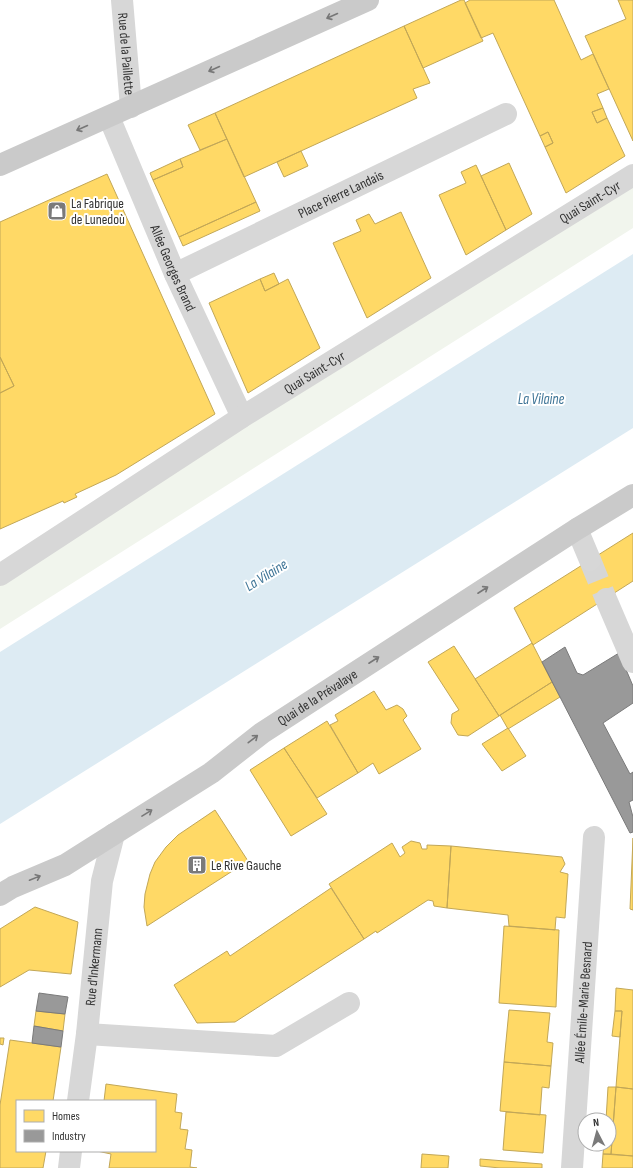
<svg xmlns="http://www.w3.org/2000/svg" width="633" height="1168" viewBox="0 0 633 1168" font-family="'Sofia Sans Condensed',sans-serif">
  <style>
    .green { fill: #f1f5ed }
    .water { fill: #ddebf3 }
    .homes { fill: #ffd966; stroke: #c2a757 }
    .industry { fill: #999; stroke: #7a7a7a }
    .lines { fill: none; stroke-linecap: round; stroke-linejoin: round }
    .minor-tunnel { stroke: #d6d6d6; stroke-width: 22; stroke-dasharray: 22 11; stroke-linecap: butt }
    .minor { stroke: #d7d7d7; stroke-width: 22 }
    .major { stroke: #cacaca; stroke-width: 22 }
    .oneway { stroke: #777 }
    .labels { text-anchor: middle; stroke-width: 4; stroke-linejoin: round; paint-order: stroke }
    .street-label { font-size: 14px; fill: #333; stroke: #fff }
    .poi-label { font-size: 14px; fill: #333; stroke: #fff; text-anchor: start }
    .water-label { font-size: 15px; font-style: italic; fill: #3f7597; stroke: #fff }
  </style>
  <rect width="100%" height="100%" fill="#fff"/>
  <!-- green -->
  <path class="green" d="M633,182V228L0,629V569Z"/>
  <!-- water -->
  <path class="water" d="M633,254V428L0,824V652Z"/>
  <!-- homes -->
  <path class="homes" d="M461,0H464L483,41L423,68L404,26Z
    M470,0H554L581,60L593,54L598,65L609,89L597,94L603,108L592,112L597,123L607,118L625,156L566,193L545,147L553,143L548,132L540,136L493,33L481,38L465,3Z
    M618,0H633V141L585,36L626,19Z
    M404,26L430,83L413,89L417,98L244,177L215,113Z
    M603,108L607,118L597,123L592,112Z
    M215,113L227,139L200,150L188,125Z
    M548,132L553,143L545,147L540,136Z
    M227,139L256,202L179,237L153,180L183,167L180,159Z
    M301,151L308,166L284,177L277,162Z
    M180,159L183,167L153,180L150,173Z
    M509,163L532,214L506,230L481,176Z
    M476,165L506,230L466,255L439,195L466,183L461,172Z
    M107,174L215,414L116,475L75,494L77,497L64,503L63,501L0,529V393L14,386L0,357V222Z
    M256,202L260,211L183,246L179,237Z
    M401,212L431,278L367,318L333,243L361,231L356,220L369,214L375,224Z
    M274,273L279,284L265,291L260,279Z
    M260,279L265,291L288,279L320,348L248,393L209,303Z
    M0,357L14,386L0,393Z
    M633,533V581L533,645L514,608Z
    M532,643L552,682L499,716L475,679Z
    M454,646L499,716L468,736L458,735L451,723L452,714L459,710L428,662Z
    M552,682L560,697L508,729L500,715Z
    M374,691L386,710L397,705L403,709L407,716L403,720L421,749L379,774L373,763L358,773L330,725L338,721L335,715Z
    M327,721L358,773L317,798L284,748Z
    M508,728L526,756L502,771L482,744Z
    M284,748L327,814L291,836L250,770Z
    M215,810L248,861L147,926L144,907L145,894L150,874L155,862L166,847L178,835Z
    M633,838V910L630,909Z
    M411,841L420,843L422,849H427V845L451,846L447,908L434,906L433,901L428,900L377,933L376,931L364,939L329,884L392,843L400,857L405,853L402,847Z
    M451,846L562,857L565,864L560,872L568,874L565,918L556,917L555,930L509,926L508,915L447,908Z
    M331,888L364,939L235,1022L197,1023L174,985L227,951L230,956Z
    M35,907L78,922L71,974L29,970L0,987V929Z
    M504,926L559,930L556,1007L499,1003Z
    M616,988L633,990V1089L616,1087L622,1011H615Z
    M509,1010L550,1013L547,1042L553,1043L551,1066L504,1062Z
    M36,1011L65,1014L63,1031L34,1026Z
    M615,1011H622L620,1037L612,1036Z
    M0,1038H4L3,1045L0,1044Z
    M10,1040L61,1047L53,1101H17V1151H46L43,1168H0V1105Z
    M504,1062L551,1066L549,1088L542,1087L540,1115L500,1111Z
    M106,1084L177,1094L175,1112L182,1113L180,1129L188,1130L185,1149L192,1150L190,1167L197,1168H109L111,1154L97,1151H155V1101H104Z
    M608,1087H616L611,1154H603L604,1144H609V1120H606Z
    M616,1087L633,1089V1156L611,1154Z
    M506,1112L546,1115L543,1153L503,1150Z
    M422,1154L449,1156L448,1168H421Z
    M603,1154L633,1156V1168H602Z
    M480,1159L542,1164V1168H500L480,1166Z"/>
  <!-- industry -->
  <path class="industry" d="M565,647L577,673L583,675L619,653L633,686V703L603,723L630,774L633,772V800L629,802L633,817V832L630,833L542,662Z
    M39,993L68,997L65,1014L36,1011Z
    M34,1026L63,1031L61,1047L32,1043Z"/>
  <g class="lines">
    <!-- minor-tunnel -->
    <path class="minor-tunnel" d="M590,560L606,599"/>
    <!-- minor -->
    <g class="minor">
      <path id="s1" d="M122,0L131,107"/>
      <path id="s2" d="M109,117L175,274L242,417"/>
      <path id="s3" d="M175,274L506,114"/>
      <path d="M577,529L590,560"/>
      <path id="s4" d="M0,575L242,417L633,175"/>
      <path d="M606,599L633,662"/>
      <path d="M87,1034L276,1046L349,1003"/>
      <path id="s5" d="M78,1101L87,1034L102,881L114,834"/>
      <path d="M69,1168L71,1151"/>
      <path id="s6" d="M572,1168L594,837"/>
    </g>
    <!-- major -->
    <g class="major">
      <path d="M0,165L368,0"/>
      <path id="s7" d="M0,895L13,887L65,865L114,834L211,773L262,733L577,529L633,495"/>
    </g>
  </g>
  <!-- one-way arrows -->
  <defs><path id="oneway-shaft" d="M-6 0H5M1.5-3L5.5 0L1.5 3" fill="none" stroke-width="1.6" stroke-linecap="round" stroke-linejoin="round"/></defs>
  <g class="oneway">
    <use href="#oneway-shaft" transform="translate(332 16) rotate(156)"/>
    <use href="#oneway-shaft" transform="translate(214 69) rotate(156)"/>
    <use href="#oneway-shaft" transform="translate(82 128) rotate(156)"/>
    <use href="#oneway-shaft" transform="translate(483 590) rotate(-33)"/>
    <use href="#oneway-shaft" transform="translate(374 660) rotate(-33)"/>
    <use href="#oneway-shaft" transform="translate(253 739) rotate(-38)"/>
    <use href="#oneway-shaft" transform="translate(147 813) rotate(-32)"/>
    <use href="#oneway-shaft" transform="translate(35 878) rotate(-22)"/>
  </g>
  <!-- icons -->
  <defs>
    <symbol id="shop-square" viewBox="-11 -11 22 22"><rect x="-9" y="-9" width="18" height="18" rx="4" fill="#7a7a7a" stroke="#fff"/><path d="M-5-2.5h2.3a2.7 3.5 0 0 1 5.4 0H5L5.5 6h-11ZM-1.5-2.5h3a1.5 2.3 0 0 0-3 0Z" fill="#fff"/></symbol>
    <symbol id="building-square" viewBox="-11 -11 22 22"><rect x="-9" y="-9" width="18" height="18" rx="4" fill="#7a7a7a" stroke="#fff"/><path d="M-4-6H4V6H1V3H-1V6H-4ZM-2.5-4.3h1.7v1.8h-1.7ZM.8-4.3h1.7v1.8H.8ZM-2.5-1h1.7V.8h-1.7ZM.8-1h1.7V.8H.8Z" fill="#fff"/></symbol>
  </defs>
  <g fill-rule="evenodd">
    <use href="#shop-square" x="46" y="200" width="22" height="22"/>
    <use href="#building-square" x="186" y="854" width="22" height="22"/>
  </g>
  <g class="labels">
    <!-- street labels -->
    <g class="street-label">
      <text dy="5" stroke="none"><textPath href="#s1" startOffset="54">Rue de la Paillette</textPath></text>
      <text dy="5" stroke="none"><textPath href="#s3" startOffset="184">Place Pierre Landais</textPath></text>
      <text dy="5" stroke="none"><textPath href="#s4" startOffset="698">Quai Saint-Cyr</textPath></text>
      <text dy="5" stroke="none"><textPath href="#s2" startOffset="164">Allée Georges Brand</textPath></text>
      <text dy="5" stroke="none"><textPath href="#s4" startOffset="374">Quai Saint-Cyr</textPath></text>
      <text dy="5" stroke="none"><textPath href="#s7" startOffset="375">Quai de la Prévalaye</textPath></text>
      <text dy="5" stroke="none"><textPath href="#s5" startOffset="135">Rue d'Inkermann</textPath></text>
      <text dy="5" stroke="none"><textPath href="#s6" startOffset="166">Allée Émile-Marie Besnard</textPath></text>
    </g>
    <!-- poi labels -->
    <g class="poi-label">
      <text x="71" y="208">La Fabrique<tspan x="71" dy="16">de Lunedoù</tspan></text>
      <text x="211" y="870">Le Rive Gauche</text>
    </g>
    <!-- water labels -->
    <g class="water-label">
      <text x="541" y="404">La Vilaine</text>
      <text transform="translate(266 575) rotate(-32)" y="5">La Vilaine</text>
    </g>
  </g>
  <!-- legend -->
  <rect x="16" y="1100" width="140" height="52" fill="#ffffff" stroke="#adadad"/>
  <rect x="24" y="1110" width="20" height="12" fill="#ffd966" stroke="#adadad"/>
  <text x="52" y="1120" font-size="12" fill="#333333">Homes</text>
  <rect x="24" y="1130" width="20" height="12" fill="#999999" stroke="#adadad"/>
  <text x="52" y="1140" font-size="12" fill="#333333">Industry</text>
  <!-- north arrow -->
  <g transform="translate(597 1132) rotate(354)"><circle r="19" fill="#ffffff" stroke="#adadad"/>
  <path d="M0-3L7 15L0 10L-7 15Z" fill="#7a7a7a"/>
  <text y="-6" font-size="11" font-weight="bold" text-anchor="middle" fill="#333333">N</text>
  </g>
</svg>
